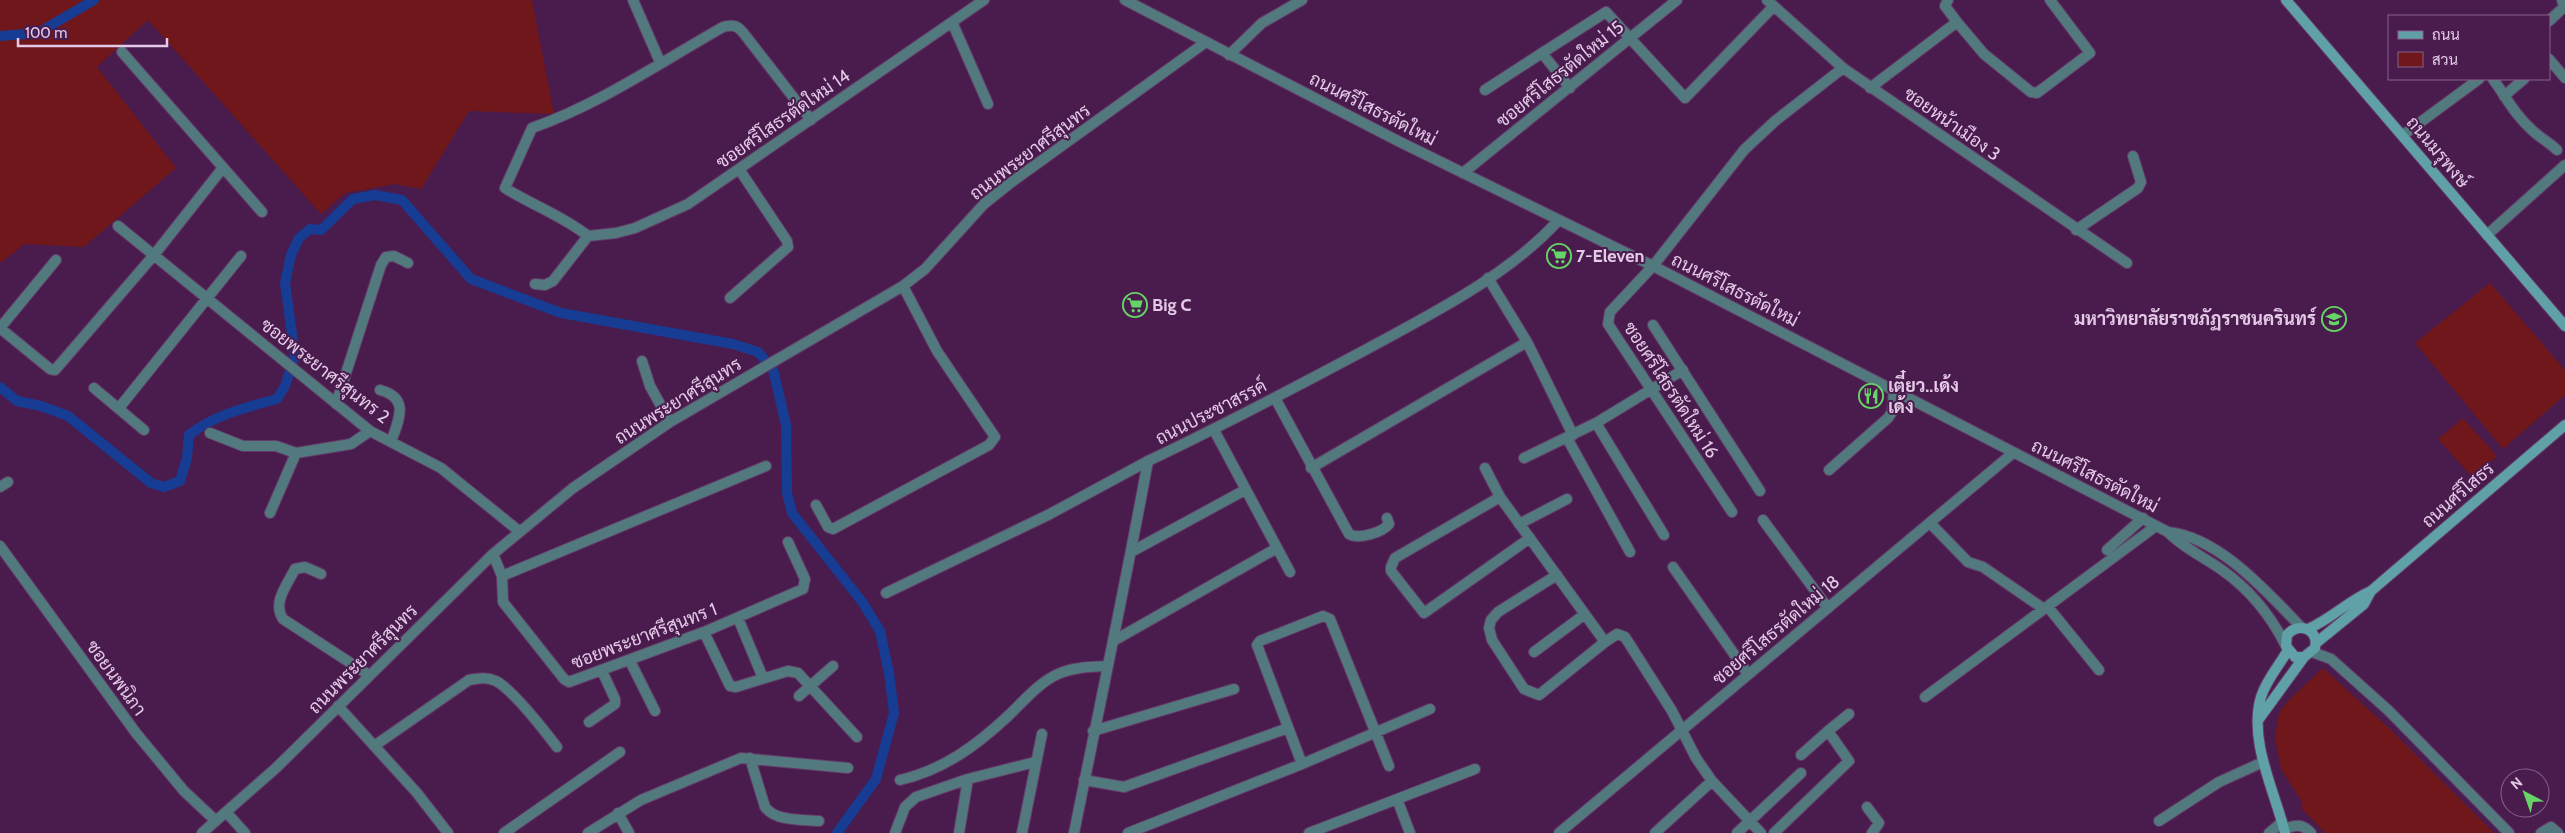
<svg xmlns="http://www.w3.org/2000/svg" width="2565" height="833" viewBox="0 0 2565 833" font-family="Cabin,Sarabun,sans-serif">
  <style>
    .green { fill: #6f171b }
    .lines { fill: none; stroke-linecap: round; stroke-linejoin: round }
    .canal { stroke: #173c94; stroke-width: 10 }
    .minor-casing { stroke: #653b69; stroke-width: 12 }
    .tertiary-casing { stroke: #653b69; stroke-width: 12 }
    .secondary-casing { stroke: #653b69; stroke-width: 12 }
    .minor { stroke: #52797d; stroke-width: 10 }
    .tertiary { stroke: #52797d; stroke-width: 10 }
    .secondary { stroke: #60a1a7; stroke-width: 10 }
    .labels { text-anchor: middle; stroke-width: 4; stroke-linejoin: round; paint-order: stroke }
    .street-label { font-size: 18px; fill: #e5cae8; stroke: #491c4d }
    .poi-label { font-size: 18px; font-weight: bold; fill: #e5cae8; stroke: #491c4d; text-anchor: start }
  </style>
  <rect width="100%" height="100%" fill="#491c4d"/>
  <!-- green -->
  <path class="green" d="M0,0H532L554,114L469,111L421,189L395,184L345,193L321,214L148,20L97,67L176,168L84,247L25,244L0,263Z
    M2490,283L2565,370V395L2503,449L2415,343Z
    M2463,418L2497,456L2473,478L2438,439Z
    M2323,668L2391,730L2494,833H2325L2301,808V800L2281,769L2275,738L2279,713L2287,702Z"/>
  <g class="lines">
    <!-- canal -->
    <path class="canal" d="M0,36L38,33L94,0
      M0,387L17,401L41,406L68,416L151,483L164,487L180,481L187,458L189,435C214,415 247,407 277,399L285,386L295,356L285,283L291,255L299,238L310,229L321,230L353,199L375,195L402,200L471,279L561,313L733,344L758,352L773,369L786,425L787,493L792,513L863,603L880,631L889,673L894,713L876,779L837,833"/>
    <defs>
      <path id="minor" d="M633,0L660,62
        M1767,0L1843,68L2127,263
        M2549,21L2564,7L2562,0
        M952,22L988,104
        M1957,22L1984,54L2031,92L2037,93L2090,53L2050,0
        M122,52L262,212
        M1542,53L1606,12L1685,98L1774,6
        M1229,55L1262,23L1302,0
        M2549,59L2565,78
        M2493,79C2506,97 2515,115 2532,130C2540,138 2549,142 2557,150
        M1870,88L1957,22L1945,6L1948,0
        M1485,90L1542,53L1570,88
        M2504,96L2524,79
        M811,120L745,35C738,26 735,24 723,27C661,62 600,104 532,128L505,188C532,205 563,216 588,236L616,233L635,228L688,204L984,0
        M2403,135L2479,79
        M1463,173L1677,0
        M118,226L370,431L441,468L519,531
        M2076,230L2138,188L2141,182L2133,156
        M2487,235L2565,165
        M535,284L545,285L553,281L588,236
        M730,298L788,247L787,241L739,169
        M1653,325L1760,491
        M0,328L50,369L55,370L154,255L222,169
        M0,328L56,260
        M1527,342L1573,435
        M642,361L650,386L670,422
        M94,388L144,430
        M380,390C410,398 399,419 391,442
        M1275,398L1349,534C1359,540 1383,532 1389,524L1387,518
        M336,404L381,265L386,257L394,256L408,263
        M119,408L241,256
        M1596,423L1664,535
        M1214,430L1290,572
        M210,433L243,446H276L296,453
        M1567,438L1630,552
        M1524,458L1596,423L1683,370
        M1311,468L1527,342L1488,278
        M1485,468L1500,497L1605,642L1617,634L1625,637L1672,711L1696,758L1712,781L1761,833
        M1829,470L1888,418L1892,412L1894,391
        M0,487L8,482
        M1500,497L1395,558L1391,567V571L1424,613L1530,538
        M816,505L828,527L833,529L989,445L995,437L937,351L903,286
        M1732,512L1608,324L1610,312L1653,266L1744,150L1775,121L1843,68
        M270,513L296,453L351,444L370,431
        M1763,520L1828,608
        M1930,523L1968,562L1983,567L2044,609
        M1519,524L1567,499
        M0,546L136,733L184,791L216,821
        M2107,550L2143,518
        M1131,552L1245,490
        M493,554L502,576L503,602L564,679L569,682L704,632L803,589L805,579L788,542
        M1673,567L1748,674
        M321,574L305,567L295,569C287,585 272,603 283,619L369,675
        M1557,575L1498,612L1491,620L1489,628L1492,640L1524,689L1539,695L1605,642
        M502,576L766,466
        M886,593L1048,515L1148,461
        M2048,607L2099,670
        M738,618L763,678
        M704,632L730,686L736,687L788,671L798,673L857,737
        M1115,640L1277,548
        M1534,652L1585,614
        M2312,652L2331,659L2388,710L2509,833
        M630,661L655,711
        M799,696L833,666
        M1925,697L2156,526
        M338,706L417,793L448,833
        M589,722L615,704V699L602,671
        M1093,731L1234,689
        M1828,731L1849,714
        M374,746L469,680C479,678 487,677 496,681C513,690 544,730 557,747
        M750,758L765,807C776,822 802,819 819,821
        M1302,764L1257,645L1260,641L1323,616L1330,619L1389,766
        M900,780C943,770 976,746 1008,716C1023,702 1038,683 1058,674C1073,667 1091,667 1107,666
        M1084,780L1124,787L1288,728
        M1397,799L1410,833
        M1867,807L1879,823L1872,833
        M227,813L245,833
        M618,813L629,833
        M2159,821L2219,782L2263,762
        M2284,829C2296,825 2302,823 2311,833
        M202,833L276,768L493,554L573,488L670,422L903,286L925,269L984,204L1009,184L1206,42
        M504,833L620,752
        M588,833L641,800L741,758L848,768
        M895,833L905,807L916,797L968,779L1035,762
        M959,833L968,779
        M1022,833L1042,734
        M1128,833L1302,764L1430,709
        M1309,833L1475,769
        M1655,833L1712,781
        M1737,833L1801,773
        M1774,833L1849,761L1828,731L1801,755
        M2269,833L2282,822
        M2541,833L2551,827L2558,833"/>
      <path id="tertiary" d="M1125,0L1400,142L1653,266L2168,532C2183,548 2204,557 2222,570C2249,589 2271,616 2286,646
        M2168,532C2219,537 2267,592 2301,627
        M1074,833C1099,709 1125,586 1148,461C1222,426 1294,388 1367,349C1433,313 1506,277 1558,221
        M1559,833L2013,453"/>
      <path id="secondary" d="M2286,0L2565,326
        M2308,629C2331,619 2348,601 2371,591L2565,425
        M2316,643L2364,604L2371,591
        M2259,719L2304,657L2315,648C2319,629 2299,621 2287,635L2286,646L2295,657H2304
        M2285,833C2275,792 2248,740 2261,697C2266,680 2279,666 2288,650"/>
    </defs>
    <!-- minor casing -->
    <use href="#minor" class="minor-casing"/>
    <!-- tertiary casing -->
    <use href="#tertiary" class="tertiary-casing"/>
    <!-- secondary casing -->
    <use href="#secondary" class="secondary-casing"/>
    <!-- minor -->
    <use href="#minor" class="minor"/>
    <!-- tertiary -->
    <use href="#tertiary" class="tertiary"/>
    <!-- secondary -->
    <use href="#secondary" class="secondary"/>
  </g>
  <!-- icons -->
  <defs>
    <symbol id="supermarket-ring" viewBox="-11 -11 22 22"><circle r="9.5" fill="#491c4d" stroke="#66d466" stroke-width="1.5"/><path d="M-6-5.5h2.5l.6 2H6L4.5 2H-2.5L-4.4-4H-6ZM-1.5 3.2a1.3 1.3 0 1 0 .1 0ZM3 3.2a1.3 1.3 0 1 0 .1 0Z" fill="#66d466"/></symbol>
    <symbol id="university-ring" viewBox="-11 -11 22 22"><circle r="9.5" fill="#491c4d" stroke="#66d466" stroke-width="1.5"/><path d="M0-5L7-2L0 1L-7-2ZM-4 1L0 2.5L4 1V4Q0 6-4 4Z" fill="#66d466"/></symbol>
    <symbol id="restaurant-ring" viewBox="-11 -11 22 22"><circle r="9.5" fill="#491c4d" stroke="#66d466" stroke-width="1.5"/><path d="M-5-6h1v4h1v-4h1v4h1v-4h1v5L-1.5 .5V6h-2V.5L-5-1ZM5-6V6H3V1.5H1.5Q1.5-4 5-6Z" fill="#66d466"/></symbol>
  </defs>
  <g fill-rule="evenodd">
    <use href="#supermarket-ring" x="1545" y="242" width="28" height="28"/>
    <use href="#supermarket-ring" x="1121" y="291" width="28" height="28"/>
    <use href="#university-ring" x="2320" y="305" width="28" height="28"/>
    <use href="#restaurant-ring" x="1857" y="382" width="28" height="28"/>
  </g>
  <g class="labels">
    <!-- street labels -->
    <g class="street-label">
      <text transform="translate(1560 74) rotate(-39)" y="6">ซอยศรีโสธรตัดใหม่ 15</text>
      <text transform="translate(1373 109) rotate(27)" y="6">ถนนศรีโสธรตัดใหม่</text>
      <text transform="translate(783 119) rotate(-35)" y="6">ซอยศรีโสธรตัดใหม่ 14</text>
      <text transform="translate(1952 124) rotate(35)" y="6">ซอยหน้าเมือง 3</text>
      <text transform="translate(1030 152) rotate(-37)" y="6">ถนนพระยาศรีสุนทร</text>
      <text transform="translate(2438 152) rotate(50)" y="6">ถนนมรุพงษ์</text>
      <text transform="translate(1735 290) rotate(27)" y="6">ถนนศรีโสธรตัดใหม่</text>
      <text transform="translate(325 371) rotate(38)" y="6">ซอยพระยาศรีสุนทร 2</text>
      <text transform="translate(1671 390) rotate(57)" y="6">ซอยศรีโสธรตัดใหม่ 16</text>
      <text transform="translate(678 401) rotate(-32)" y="6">ถนนพระยาศรีสุนทร</text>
      <text transform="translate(1211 412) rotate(-27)" y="6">ถนนประชาสรรค์</text>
      <text transform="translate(2095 476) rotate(27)" y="6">ถนนศรีโสธรตัดใหม่</text>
      <text transform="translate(2458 495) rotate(-41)" y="6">ถนนศรีโสธร</text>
      <text transform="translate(1776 630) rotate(-40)" y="6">ซอยศรีโสธรตัดใหม่ 18</text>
      <text transform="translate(644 636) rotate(-21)" y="6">ซอยพระยาศรีสุนทร 1</text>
      <text transform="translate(363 659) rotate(-45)" y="6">ถนนพระยาศรีสุนทร</text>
      <text transform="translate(116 678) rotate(54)" y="6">ซอยนพนิภา</text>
    </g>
    <!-- poi labels -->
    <g class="poi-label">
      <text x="1576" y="262">7-Eleven</text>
      <text x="1152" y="311">Big C</text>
      <text x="2316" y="325" text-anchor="end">มหาวิทยาลัยราชภัฏราชนครินทร์</text>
      <text x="1888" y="392">เตี๋ยว..เด้ง<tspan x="1888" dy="21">เด้ง</tspan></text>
    </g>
  </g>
  <!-- legend -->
  <rect x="2388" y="15" width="162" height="65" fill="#491c4d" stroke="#87628b"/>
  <rect x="2398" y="31" width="25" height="8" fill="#60a1a7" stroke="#87628b"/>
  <text x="2432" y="40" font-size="15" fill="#e5cae8">ถนน</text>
  <rect x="2398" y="52" width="25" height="15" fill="#6f171b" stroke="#87628b"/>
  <text x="2432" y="65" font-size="15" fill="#e5cae8">สวน</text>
  <!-- north arrow -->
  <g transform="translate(2525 793) rotate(319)"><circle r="24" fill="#491c4d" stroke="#87628b"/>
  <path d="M0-4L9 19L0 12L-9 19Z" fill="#66d466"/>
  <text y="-8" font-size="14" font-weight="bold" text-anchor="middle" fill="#e5cae8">N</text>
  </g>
  <!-- scale -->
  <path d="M18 38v8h149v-8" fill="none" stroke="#e5cae8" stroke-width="2.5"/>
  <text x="25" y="38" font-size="15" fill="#e5cae8" stroke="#491c4d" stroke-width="4" paint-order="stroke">100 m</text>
</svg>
